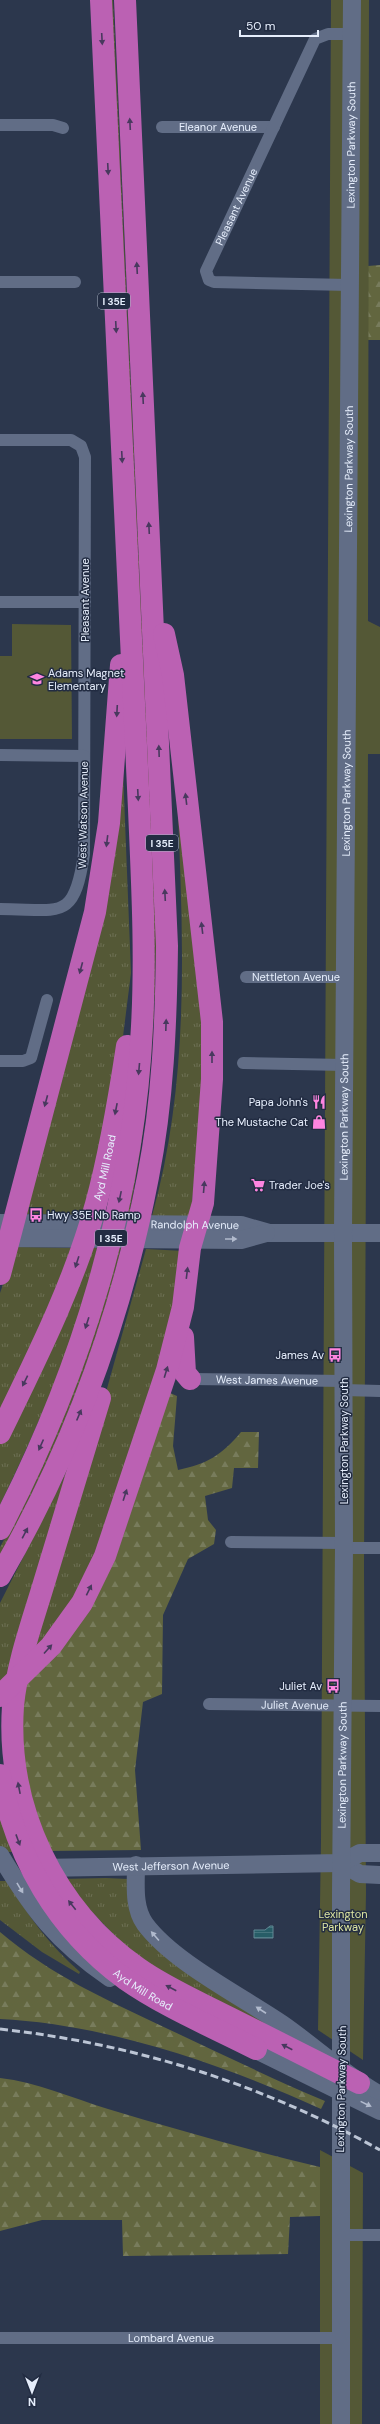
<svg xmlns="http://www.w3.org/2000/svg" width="380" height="2424" viewBox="0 0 380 2424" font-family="'DM Sans',sans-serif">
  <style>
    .grass { fill: url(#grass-tufts) }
    .forest { fill: url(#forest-firs) }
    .park { fill: #545836 }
    .garden { fill: url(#garden-dots) }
    .water { fill: url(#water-rules); stroke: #608894 }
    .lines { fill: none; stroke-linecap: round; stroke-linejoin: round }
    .street { stroke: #616d86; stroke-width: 12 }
    .secondary { stroke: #616d86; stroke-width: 18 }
    .highway { stroke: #bb61b3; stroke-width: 22 }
    .rail { stroke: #bcc5d5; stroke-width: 3; stroke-dasharray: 8 4; stroke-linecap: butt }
    .oneway { fill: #48395e }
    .oneway2 { fill: #b1bacd }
    .labels { text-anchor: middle; stroke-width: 3; stroke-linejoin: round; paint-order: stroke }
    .shield { fill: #222c42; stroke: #abb4c4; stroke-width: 1 }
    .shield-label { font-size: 10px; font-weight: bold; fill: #e6eefc }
    .street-label { font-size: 11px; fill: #e6eefc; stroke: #222c42 }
    .poi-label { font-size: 11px; fill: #e6eefc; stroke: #222c42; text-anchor: end }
    .park-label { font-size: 11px; fill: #dde5a1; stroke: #222c42 }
  </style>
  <defs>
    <pattern id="grass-tufts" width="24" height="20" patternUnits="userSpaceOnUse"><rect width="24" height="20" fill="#545836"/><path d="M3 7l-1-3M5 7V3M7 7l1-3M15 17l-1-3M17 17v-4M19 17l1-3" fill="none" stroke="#6d7054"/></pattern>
    <pattern id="forest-firs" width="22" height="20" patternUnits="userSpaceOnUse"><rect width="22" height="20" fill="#62663f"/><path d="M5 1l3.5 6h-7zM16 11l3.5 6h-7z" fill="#787c5c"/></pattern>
    <pattern id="garden-dots" width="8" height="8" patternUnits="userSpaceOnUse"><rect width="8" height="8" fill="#545836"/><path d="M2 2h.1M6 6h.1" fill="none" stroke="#6d7054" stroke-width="1.8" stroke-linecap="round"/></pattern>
    <pattern id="water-rules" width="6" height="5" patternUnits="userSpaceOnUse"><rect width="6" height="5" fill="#275d67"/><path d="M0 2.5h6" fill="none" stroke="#46757e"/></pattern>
  </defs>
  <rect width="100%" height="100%" fill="#2c374d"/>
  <!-- grass -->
  <path class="grass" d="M123,771L131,973L119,1068L86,1215L25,1214Z
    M177,791L208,1021L191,1216H152C191,1077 183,934 177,791Z
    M16,1247L75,1248L0,1420V1293Z
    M84,1247L97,1248C77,1338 40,1422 0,1505V1439Z
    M146,1249L184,1251L162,1360L107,1528L67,1612L38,1648L31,1638L101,1410Z
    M80,1439L15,1672L0,1686V1603L62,1481Z
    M0,1797L18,1852H2L0,1847Z
    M106,1878L128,1879L134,1914L306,2046L146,1968L60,1879Z
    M0,1881H8C27,1915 50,1946 80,1972L79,1974L42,1952L0,1920Z"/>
  <!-- forest -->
  <path class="forest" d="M380,265V340H367L368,266Z
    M170,1393L177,1396L173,1446L178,1470C207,1464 222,1455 241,1432H259L258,1468H234L232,1488L205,1496L208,1520L216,1530L214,1544L188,1559L163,1615L162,1694L143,1702L135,1770L141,1850L45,1851L23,1771V1688L119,1547Z
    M0,1932C50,1975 109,2001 168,2029C220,2053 272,2079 325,2101L321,2109C225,2065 106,2024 0,2019Z
    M0,2078C37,2082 72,2098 108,2109C178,2130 249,2150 320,2167V2216L290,2217L288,2254L123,2256L122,2220H42L0,2231Z"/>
  <!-- park -->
  <path class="park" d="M331,0H369L368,621L380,627V754H368L364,1566L366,1893L363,2060L318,2030L321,1840Z
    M12,624L71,625L72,739H0V656H12Z
    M320,2150L363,2173L362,2424H320Z"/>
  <!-- garden -->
  <path class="garden" d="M109,0H113L156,929C156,1026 148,1120 129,1215H125L139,1143Z
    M117,1248H121C95,1356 53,1458 0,1556V1547L9,1531Z"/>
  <!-- water -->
  <path class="water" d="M270,1926H273V1938H254V1930H265Z"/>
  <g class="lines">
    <!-- street -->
    <g class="street">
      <path d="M0,125H53L63,128"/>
      <path id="s1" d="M162,127H274"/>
      <path d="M0,282H75"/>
      <path id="s2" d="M349,285L214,282L209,280L206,271L315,39L328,34H350"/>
      <path d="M0,440H71L81,446L85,457L84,854C74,923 60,909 0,909"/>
      <path d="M0,602H85"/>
      <path d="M0,755L84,756"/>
      <path id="s3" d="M246,977H346"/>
      <path d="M0,1061H23L31,1058L47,1000"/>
      <path d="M243,1063L345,1065"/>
      <path id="s4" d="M190,1379L343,1381"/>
      <path d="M344,1390L380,1391"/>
      <path d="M231,1542L344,1543"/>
      <path d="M344,1548H380"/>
      <path id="s5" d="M209,1704L380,1706"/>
      <path d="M341,2235H380"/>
      <path id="s6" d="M0,2338H342"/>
    </g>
    <!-- secondary -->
    <g class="secondary">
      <path id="s7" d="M0,1223L241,1225L269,1233H380"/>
      <path d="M0,1238L241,1240L266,1233"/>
      <path d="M0,1855C33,1910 57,1942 110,1978"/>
      <path d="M341,1863L360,1874L380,1875"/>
      <path d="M136,1865C136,1884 133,1907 145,1924C173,1962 241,1996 282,2024C315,2047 345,2075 380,2095"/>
      <path id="s8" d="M37,1868L341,1863L360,1853H380"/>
      <path d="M244,2044L380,2111"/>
      <path id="s9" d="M341,2424V1894L344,1548L343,1233L352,0"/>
    </g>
    <!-- highway -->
    <g class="highway">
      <path d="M0,1274L95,912L109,823L121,665"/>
      <path d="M183,1337L185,1373L190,1379"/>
      <path d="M100,1398C81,1459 63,1521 44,1583C32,1623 17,1664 13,1706C6,1808 54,1909 138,1968C166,1988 199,2002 230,2018C273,2040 316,2061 359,2083"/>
      <path id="s10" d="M0,1433C36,1359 74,1284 96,1204C110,1153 119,1099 127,1046"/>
      <path d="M0,1529C81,1373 134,1202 142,1026C146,953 142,881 139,809L101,0"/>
      <path d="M0,1576C72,1452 121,1318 148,1177C163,1101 166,1023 167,946L125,0"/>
      <path d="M0,1696L51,1646L82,1603L105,1556L167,1370L183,1307L190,1248L203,1203L212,1079V1022L173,675L164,634"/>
      <path id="s11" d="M0,1775C16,1858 57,1929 125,1979C165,2007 213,2027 256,2049"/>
    </g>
    <!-- rail -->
    <path class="rail" d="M0,2029C135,2044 262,2084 380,2150"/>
  </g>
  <!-- one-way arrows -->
  <defs><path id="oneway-solid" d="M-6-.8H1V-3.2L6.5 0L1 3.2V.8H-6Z"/></defs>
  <g class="oneway">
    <use href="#oneway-solid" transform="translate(102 39) rotate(87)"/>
    <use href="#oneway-solid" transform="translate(130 124) rotate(-93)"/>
    <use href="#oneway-solid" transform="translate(108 169) rotate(87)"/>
    <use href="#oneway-solid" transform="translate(137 268) rotate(-93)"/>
    <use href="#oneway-solid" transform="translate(116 327) rotate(87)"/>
    <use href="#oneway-solid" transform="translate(143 398) rotate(-93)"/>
    <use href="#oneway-solid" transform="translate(122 457) rotate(87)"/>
    <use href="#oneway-solid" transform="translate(149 528) rotate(-93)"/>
    <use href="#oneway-solid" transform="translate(117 711) rotate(93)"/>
    <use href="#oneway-solid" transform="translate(159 751) rotate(-92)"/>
    <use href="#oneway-solid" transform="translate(138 795) rotate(87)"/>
    <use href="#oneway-solid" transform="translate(186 799) rotate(-97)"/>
    <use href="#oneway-solid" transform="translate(107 841) rotate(97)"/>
    <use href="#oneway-solid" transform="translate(165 895) rotate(-93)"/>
    <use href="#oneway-solid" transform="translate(202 928) rotate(-97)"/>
    <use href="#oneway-solid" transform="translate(81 968) rotate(105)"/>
    <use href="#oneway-solid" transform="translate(166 1025) rotate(-88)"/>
    <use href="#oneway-solid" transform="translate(212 1057) rotate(-90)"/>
    <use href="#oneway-solid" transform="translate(139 1069) rotate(95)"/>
    <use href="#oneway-solid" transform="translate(46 1101) rotate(105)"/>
    <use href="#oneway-solid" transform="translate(116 1109) rotate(101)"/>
    <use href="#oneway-solid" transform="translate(204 1187) rotate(-85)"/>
    <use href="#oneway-solid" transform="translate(120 1197) rotate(102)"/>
    <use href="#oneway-solid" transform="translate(77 1262) rotate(108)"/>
    <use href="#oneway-solid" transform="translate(187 1273) rotate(-83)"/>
    <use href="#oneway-solid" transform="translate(87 1323) rotate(108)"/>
    <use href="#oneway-solid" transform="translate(166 1372) rotate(-73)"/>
    <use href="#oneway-solid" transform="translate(25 1381) rotate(116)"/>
    <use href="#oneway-solid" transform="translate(79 1415) rotate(-67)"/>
    <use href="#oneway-solid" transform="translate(41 1445) rotate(114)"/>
    <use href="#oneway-solid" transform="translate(125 1495) rotate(-72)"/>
    <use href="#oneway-solid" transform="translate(25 1533) rotate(-62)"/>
    <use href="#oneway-solid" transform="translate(89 1590) rotate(-64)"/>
    <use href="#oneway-solid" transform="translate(48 1649) rotate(-48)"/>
    <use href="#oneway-solid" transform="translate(19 1788) rotate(-101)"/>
    <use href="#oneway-solid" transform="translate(18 1840) rotate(70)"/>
    <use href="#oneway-solid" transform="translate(72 1905) rotate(-128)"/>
    <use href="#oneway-solid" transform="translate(171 1988) rotate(-152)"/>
    <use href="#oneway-solid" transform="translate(287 2047) rotate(-153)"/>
  </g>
  <g class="oneway2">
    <use href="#oneway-solid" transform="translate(231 1239)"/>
    <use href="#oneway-solid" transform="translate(20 1888) rotate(59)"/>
    <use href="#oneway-solid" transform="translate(155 1936) rotate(-131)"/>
    <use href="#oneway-solid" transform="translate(261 2010) rotate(-147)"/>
    <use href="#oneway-solid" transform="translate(366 2104) rotate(26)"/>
  </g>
  <!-- icons -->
  <defs>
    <symbol id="school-bare" viewBox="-9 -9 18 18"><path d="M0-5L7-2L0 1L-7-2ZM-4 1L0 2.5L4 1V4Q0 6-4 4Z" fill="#fe85e0" stroke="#222c42" stroke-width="2.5" paint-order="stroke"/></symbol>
    <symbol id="restaurant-bare" viewBox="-9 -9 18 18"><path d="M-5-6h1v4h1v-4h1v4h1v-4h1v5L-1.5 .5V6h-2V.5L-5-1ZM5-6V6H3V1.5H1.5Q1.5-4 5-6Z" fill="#fe85e0" stroke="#222c42" stroke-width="2.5" paint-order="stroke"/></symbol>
    <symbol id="shop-bare" viewBox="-9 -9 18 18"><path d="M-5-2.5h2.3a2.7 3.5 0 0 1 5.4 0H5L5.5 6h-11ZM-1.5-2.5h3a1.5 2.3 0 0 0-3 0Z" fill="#fe85e0" stroke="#222c42" stroke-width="2.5" paint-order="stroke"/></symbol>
    <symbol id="supermarket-bare" viewBox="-9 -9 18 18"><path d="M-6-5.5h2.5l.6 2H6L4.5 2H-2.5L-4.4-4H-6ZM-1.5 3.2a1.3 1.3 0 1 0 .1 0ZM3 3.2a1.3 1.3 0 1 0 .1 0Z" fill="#fe85e0" stroke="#222c42" stroke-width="2.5" paint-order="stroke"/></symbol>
    <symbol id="bus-bare" viewBox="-9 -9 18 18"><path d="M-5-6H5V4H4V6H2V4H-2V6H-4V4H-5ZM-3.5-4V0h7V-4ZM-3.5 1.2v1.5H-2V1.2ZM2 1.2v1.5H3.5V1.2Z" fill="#fe85e0" stroke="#222c42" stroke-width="2.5" paint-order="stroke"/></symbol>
  </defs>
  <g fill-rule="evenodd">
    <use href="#school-bare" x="27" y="669" width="20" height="20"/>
    <use href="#restaurant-bare" x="309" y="1092" width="20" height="20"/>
    <use href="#shop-bare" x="309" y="1112" width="20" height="20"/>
    <use href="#supermarket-bare" x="248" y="1175" width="20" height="20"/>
    <use href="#bus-bare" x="26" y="1205" width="20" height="20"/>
    <use href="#bus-bare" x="325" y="1345" width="20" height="20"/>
    <use href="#bus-bare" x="323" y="1676" width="20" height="20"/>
  </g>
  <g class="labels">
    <!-- shield labels -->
    <g class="shield">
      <rect x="98" y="293" width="32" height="16" rx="3"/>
      <rect x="146" y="835" width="32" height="16" rx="3"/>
      <rect x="95" y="1230" width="32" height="16" rx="3"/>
    </g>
    <g class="shield-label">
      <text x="114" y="305">I 35E</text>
      <text x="162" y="847">I 35E</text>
      <text x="111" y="1242">I 35E</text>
    </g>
    <!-- street labels -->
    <g class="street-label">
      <text dy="4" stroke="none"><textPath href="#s1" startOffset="56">Eleanor Avenue</textPath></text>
      <text dy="4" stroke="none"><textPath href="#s9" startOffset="2279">Lexington Parkway South</textPath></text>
      <text dy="4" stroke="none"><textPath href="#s2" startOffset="221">Pleasant Avenue</textPath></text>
      <text dy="4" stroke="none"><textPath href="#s9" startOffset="1955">Lexington Parkway South</textPath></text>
      <text transform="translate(85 600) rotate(-90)" y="4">Pleasant Avenue</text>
      <text dy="4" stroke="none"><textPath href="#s9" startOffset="1631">Lexington Parkway South</textPath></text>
      <text transform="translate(83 815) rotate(-89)" y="4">West Watson Avenue</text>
      <text dy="4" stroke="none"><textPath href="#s3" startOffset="50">Nettleton Avenue</textPath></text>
      <text dy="4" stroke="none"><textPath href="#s9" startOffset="1307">Lexington Parkway South</textPath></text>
      <text dy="4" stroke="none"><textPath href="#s10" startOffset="286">Ayd Mill Road</textPath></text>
      <text dy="4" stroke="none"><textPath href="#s7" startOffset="195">Randolph Avenue</textPath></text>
      <text dy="4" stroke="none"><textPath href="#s4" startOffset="77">West James Avenue</textPath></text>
      <text transform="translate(344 1441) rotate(-90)" y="4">Lexington Parkway South</text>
      <text dy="4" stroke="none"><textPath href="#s5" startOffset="86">Juliet Avenue</textPath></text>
      <text dy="4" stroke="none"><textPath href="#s9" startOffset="659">Lexington Parkway South</textPath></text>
      <text dy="4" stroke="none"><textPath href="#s8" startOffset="134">West Jefferson Avenue</textPath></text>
      <text dy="4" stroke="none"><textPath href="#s11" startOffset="266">Ayd Mill Road</textPath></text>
      <text transform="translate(341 2089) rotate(-89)" y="4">Lexington Parkway South</text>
      <text dy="4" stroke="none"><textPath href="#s6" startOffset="171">Lombard Avenue</textPath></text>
    </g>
    <!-- poi labels -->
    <g class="poi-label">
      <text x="48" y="677" text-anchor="start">Adams Magnet<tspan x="48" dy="13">Elementary</tspan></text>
      <text x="308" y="1106">Papa John's</text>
      <text x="308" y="1126">The Mustache Cat</text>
      <text x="269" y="1189" text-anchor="start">Trader Joe's</text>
      <text x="47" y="1219" text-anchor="start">Hwy 35E Nb Ramp</text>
      <text x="324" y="1359">James Av</text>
      <text x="322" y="1690">Juliet Av</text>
    </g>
    <!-- park labels -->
    <g class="park-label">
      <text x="343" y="1918">Lexington<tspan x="343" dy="13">Parkway</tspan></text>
    </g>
  </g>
  <!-- north arrow -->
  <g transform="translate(32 2392) rotate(180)" stroke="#222c42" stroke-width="3" paint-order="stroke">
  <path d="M0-3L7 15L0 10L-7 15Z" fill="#e6eefc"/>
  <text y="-6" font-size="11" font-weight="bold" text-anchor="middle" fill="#e6eefc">N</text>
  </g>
  <!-- scale -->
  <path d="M240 30v6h78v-6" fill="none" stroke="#e6eefc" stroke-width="2"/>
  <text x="246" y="30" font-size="12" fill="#e6eefc" stroke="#222c42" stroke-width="3" paint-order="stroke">50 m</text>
</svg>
